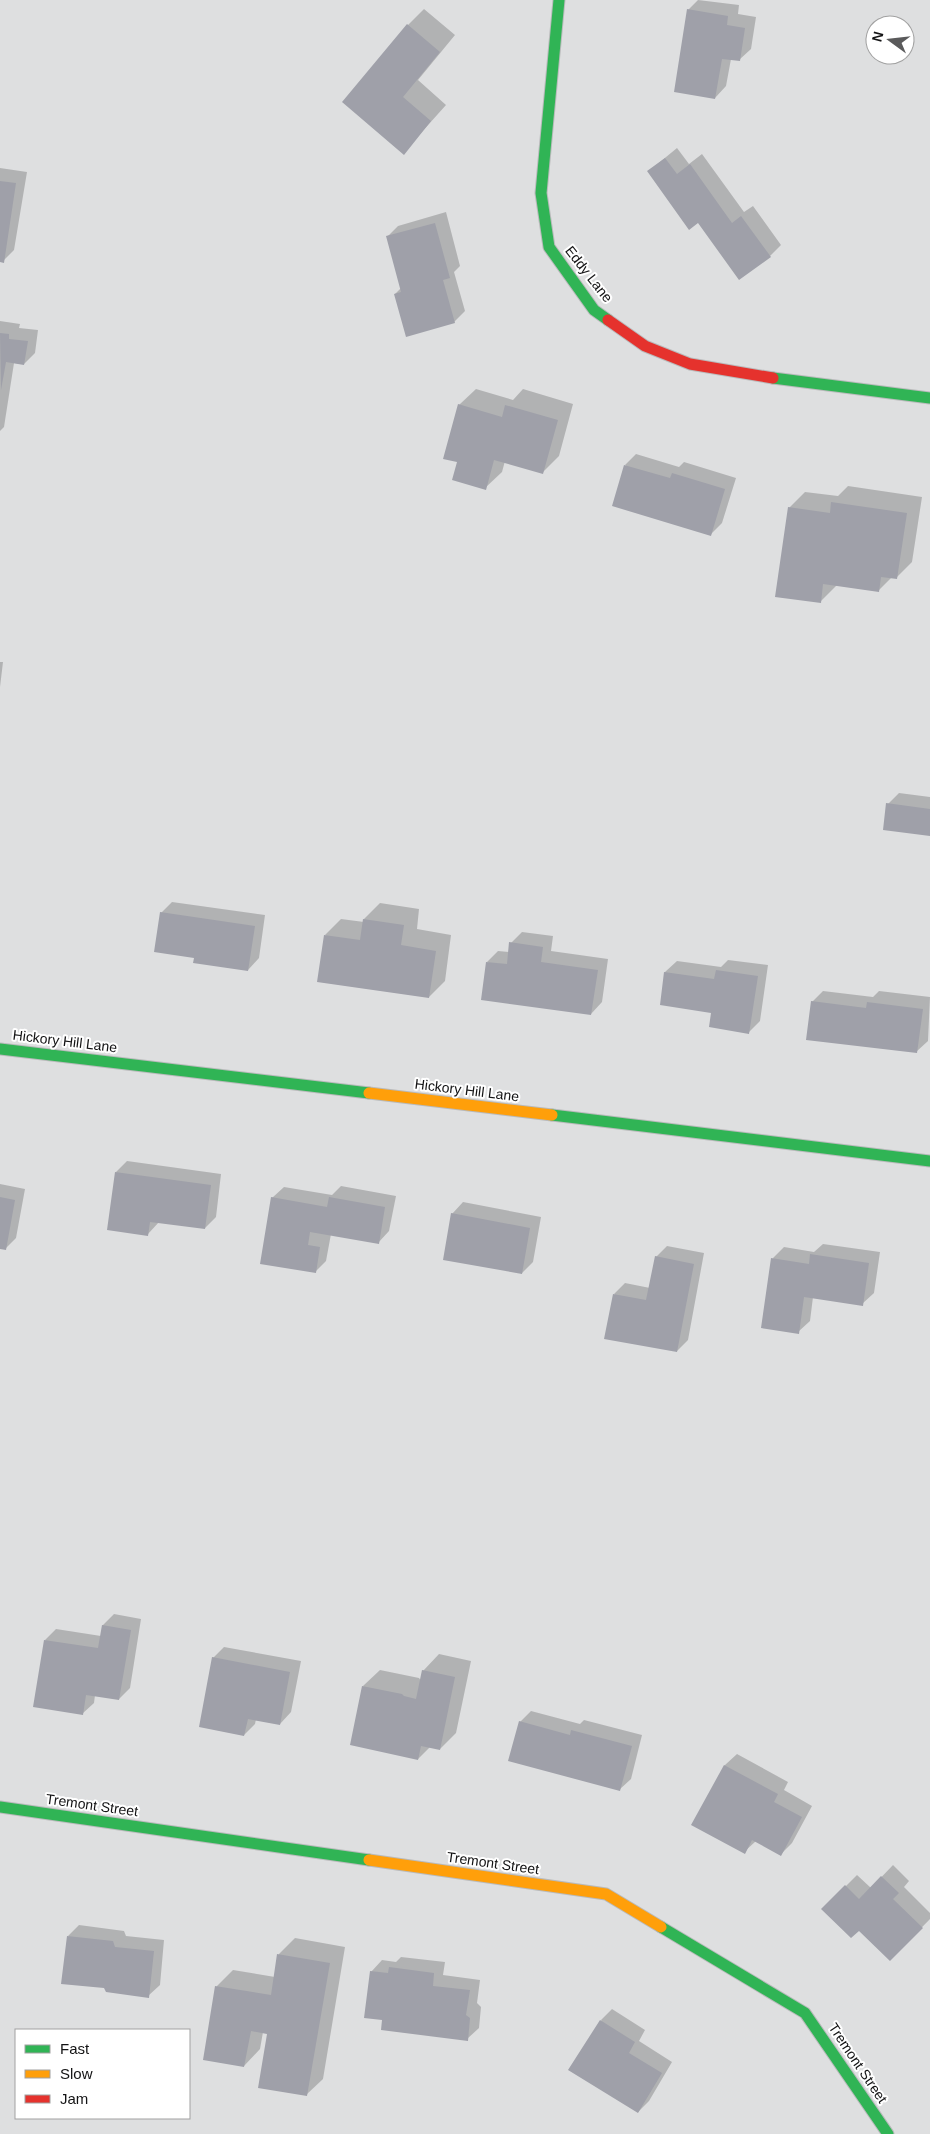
<svg xmlns="http://www.w3.org/2000/svg" width="930" height="2134" viewBox="0 0 930 2134" font-family="Arial,sans-serif">
  <style>
    .shadow { fill: #0003 }
    .building { fill: #9fa0a9 }
    .lines { fill: none; stroke-linecap: round; stroke-linejoin: round }
    .fast-casing { stroke: #b9babb; stroke-width: 13 }
    .slow-casing { stroke: #b9babb; stroke-width: 13 }
    .jam-casing { stroke: #b9babb; stroke-width: 13 }
    .fast { stroke: #30b455; stroke-width: 11 }
    .slow { stroke: #ff9f0a; stroke-width: 11 }
    .jam { stroke: #e5322d; stroke-width: 11 }
    .labels { text-anchor: middle; stroke-width: 4; stroke-linejoin: round; paint-order: stroke }
    .street-label { font-size: 14px; fill: #131314; stroke: #fff }
  </style>
  <rect width="100%" height="100%" fill="#dedfe0"/>
  <!-- shadow -->
  <path class="shadow" d="M698,0L739,5L738,14L756,17L751,49L739,60L731,59L726,86L715,98L688,10Z
    M424,9L455,35L418,80L446,105L403,153L344,102L408,25Z
    M677,148L689,164L702,154L744,212L753,206L781,245L770,256L698,222L649,171Z
    M0,168L27,172L14,250L3,261H0Z
    M446,212L460,266L454,272L465,311L454,322L395,294L401,288L387,237L398,226Z
    M0,321L20,324L19,328L38,330L35,353L24,364L14,363L4,427L0,431Z
    M476,389L513,400L523,389L573,404L559,456L543,472L505,461L502,472L485,488L459,461V405Z
    M636,454L679,467L684,462L736,478L722,523L711,534L625,465Z
    M848,486L922,497L912,562L896,578L892,577L878,591L837,585L820,602L789,508L805,492L838,496Z
    M0,662H3L0,687Z
    M899,793L930,797V834L888,804Z
    M172,902L265,915L259,958L248,970L195,957L161,913Z
    M380,903L419,909L417,929L451,935L445,981L429,997L325,935L341,919L364,922V919Z
    M522,932L553,936L551,951L608,959L602,1002L591,1014L487,962L498,951L509,952L511,943Z
    M728,960L768,965L760,1021L749,1032L712,1012L661,1004L665,972L677,961L721,967Z
    M823,991L873,997L879,991L930,997L928,1041L916,1052L812,1002Z
    M127,1161L221,1174L216,1217L205,1228L159,1222L148,1234L116,1172Z
    M0,1184L25,1189L16,1238L5,1249L0,1248Z
    M341,1186L396,1196L389,1231L378,1243L331,1234L326,1261L315,1272L272,1198L284,1187L332,1195Z
    M463,1202L541,1217L533,1262L522,1273L452,1214Z
    M823,1244L880,1252L874,1293L862,1304L813,1297L810,1321L798,1332L773,1258L784,1247L814,1252Z
    M667,1246L704,1253L688,1340L677,1351L614,1294L625,1283L650,1288L656,1257Z
    M114,1614L141,1619L130,1688L119,1699L95,1695L94,1703L82,1714L45,1640L56,1629L101,1636L103,1625Z
    M224,1647L301,1661L291,1712L280,1724L256,1719L255,1724L244,1735L213,1658Z
    M439,1654L471,1661L456,1733L440,1749L430,1747L418,1759L363,1686L380,1670L419,1678L421,1681L423,1671Z
    M531,1711L580,1724L584,1720L642,1735L631,1779L619,1790L520,1722Z
    M737,1754L788,1782L784,1790L812,1806L792,1843L781,1854L756,1841L744,1852L693,1825L725,1765Z
    M893,1865L909,1881L904,1887L930,1913V1919L890,1960L859,1929L823,1909L857,1875L871,1888Z
    M79,1925L124,1931L126,1936L164,1940L160,1985L148,1996L68,1936Z
    M295,1938L345,1947L323,2079L306,2095L269,2033L263,2032L260,2049L244,2066L204,2059L217,1986L233,1970L275,1977L279,1954Z
    M401,1957L445,1962L443,1975L480,1980L477,2003L481,2007L479,2028L467,2039L383,2019L371,1972L382,1960L396,1962Z
    M612,2009L645,2030L639,2041L672,2062L649,2101L638,2112L601,2020Z"/>
  <!-- building -->
  <path class="building" d="M687,9L728,16L727,25L745,28L740,61L722,59L715,99L674,92Z
    M407,24L440,52L403,97L431,121L404,155L342,102Z
    M665,158L677,174L690,164L732,223L741,216L771,257L739,280L698,223L689,230L647,171Z
    M0,181L16,183L4,263L0,262Z
    M435,223L450,278L443,280L455,323L406,337L394,294L401,292L386,236Z
    M0,333L9,334V339L28,341L24,365L6,362L1,390Z
    M458,404L502,417L505,405L558,420L543,474L494,460L486,490L452,480L457,462L443,459Z
    M624,465L670,478L672,473L725,489L711,536L612,506Z
    M831,502L907,513L897,579L881,577L879,592L823,584L821,603L775,597L788,507L830,513Z
    M886,803L930,809V836L883,830Z
    M160,912L255,926L248,971L193,963L194,958L154,952Z
    M363,919L404,925L401,945L436,951L429,998L317,982L324,935L360,940Z
    M509,942L543,947L541,962L598,970L591,1015L481,1000L486,962L507,964Z
    M716,970L758,976L749,1034L709,1027L711,1013L660,1005L664,972L714,979Z
    M811,1001L866,1008L867,1002L923,1009L917,1053L806,1040Z
    M115,1172L211,1185L205,1229L150,1222L148,1236L107,1230Z
    M0,1197L15,1200L6,1250L0,1249Z
    M271,1197L327,1207L329,1197L385,1207L379,1244L310,1232L308,1245L320,1247L316,1273L260,1264Z
    M451,1213L530,1228L522,1274L443,1260Z
    M810,1254L869,1263L863,1306L804,1297L799,1334L761,1328L771,1258L809,1264Z
    M655,1256L694,1264L677,1352L604,1339L613,1294L646,1300Z
    M102,1625L131,1630L119,1700L86,1695L83,1715L33,1707L44,1640L98,1648Z
    M212,1657L290,1672L280,1725L248,1719L244,1736L199,1727Z
    M422,1670L455,1677L440,1750L421,1746L418,1760L350,1745L362,1686L402,1694L404,1696L416,1699Z
    M519,1721L570,1735L571,1730L632,1746L620,1791L508,1761Z
    M724,1765L778,1794L774,1802L802,1817L781,1856L752,1840L745,1854L691,1825Z
    M881,1876L899,1893L893,1899L923,1928L890,1961L859,1931L851,1938L821,1909L845,1885L859,1899Z
    M67,1936L113,1941L115,1947L154,1951L149,1998L106,1992L104,1988L61,1984Z
    M277,1954L330,1963L307,2096L258,2088L267,2034L251,2031L244,2067L203,2060L215,1986L271,1995Z
    M389,1967L434,1973L433,1986L470,1990L466,2015L470,2018L468,2041L381,2030L382,2020L364,2018L370,1971L388,1973Z
    M600,2020L635,2042L629,2053L662,2073L638,2113L568,2070Z"/>
  <g class="lines">
    <defs>
      <path id="fast" d="M559,0L541,193L549,247L594,310L608,320
        M773,378L930,398
        M0,1049L369,1093
        M552,1115L930,1161
        M0,1807L369,1860
        M661,1927L805,2013L888,2134"/>
      <path id="slow" d="M369,1093L552,1115
        M369,1860L606,1894L661,1927"/>
      <path id="jam" d="M608,320L645,346L690,364L773,378"/>
    </defs>
    <!-- fast casing -->
    <use href="#fast" class="fast-casing"/>
    <!-- slow casing -->
    <use href="#slow" class="slow-casing"/>
    <!-- jam casing -->
    <use href="#jam" class="jam-casing"/>
    <!-- fast -->
    <use href="#fast" class="fast"/>
    <!-- slow -->
    <use href="#slow" class="slow"/>
    <!-- jam -->
    <use href="#jam" class="jam"/>
  </g>
  <g class="labels">
    <!-- street labels -->
    <g class="street-label">
      <text transform="translate(589 274) rotate(52)" y="5">Eddy Lane</text>
      <text transform="translate(65 1041) rotate(7)" y="5">Hickory Hill Lane</text>
      <text transform="translate(467 1090) rotate(7)" y="5">Hickory Hill Lane</text>
      <text transform="translate(92 1805) rotate(8)" y="5">Tremont Street</text>
      <text transform="translate(493 1863) rotate(8)" y="5">Tremont Street</text>
      <text transform="translate(858 2063) rotate(56)" y="5">Tremont Street</text>
    </g>
  </g>
  <!-- legend -->
  <rect x="15" y="2029" width="175" height="90" fill="#ffffff" stroke="#a1a1a1"/>
  <rect x="25" y="2045" width="25" height="8" fill="#30b455" stroke="#a1a1a1"/>
  <text x="60" y="2054" font-size="15" fill="#131314">Fast</text>
  <rect x="25" y="2070" width="25" height="8" fill="#ff9f0a" stroke="#a1a1a1"/>
  <text x="60" y="2079" font-size="15" fill="#131314">Slow</text>
  <rect x="25" y="2095" width="25" height="8" fill="#e5322d" stroke="#a1a1a1"/>
  <text x="60" y="2104" font-size="15" fill="#131314">Jam</text>
  <!-- north arrow -->
  <g transform="translate(890 40) rotate(285)"><circle r="24" fill="#ffffff" stroke="#a1a1a1"/>
  <path d="M0-4L9 19L0 12L-9 19Z" fill="#5a5a5b"/>
  <text y="-8" font-size="14" font-weight="bold" text-anchor="middle" fill="#131314">N</text>
  </g>
</svg>
